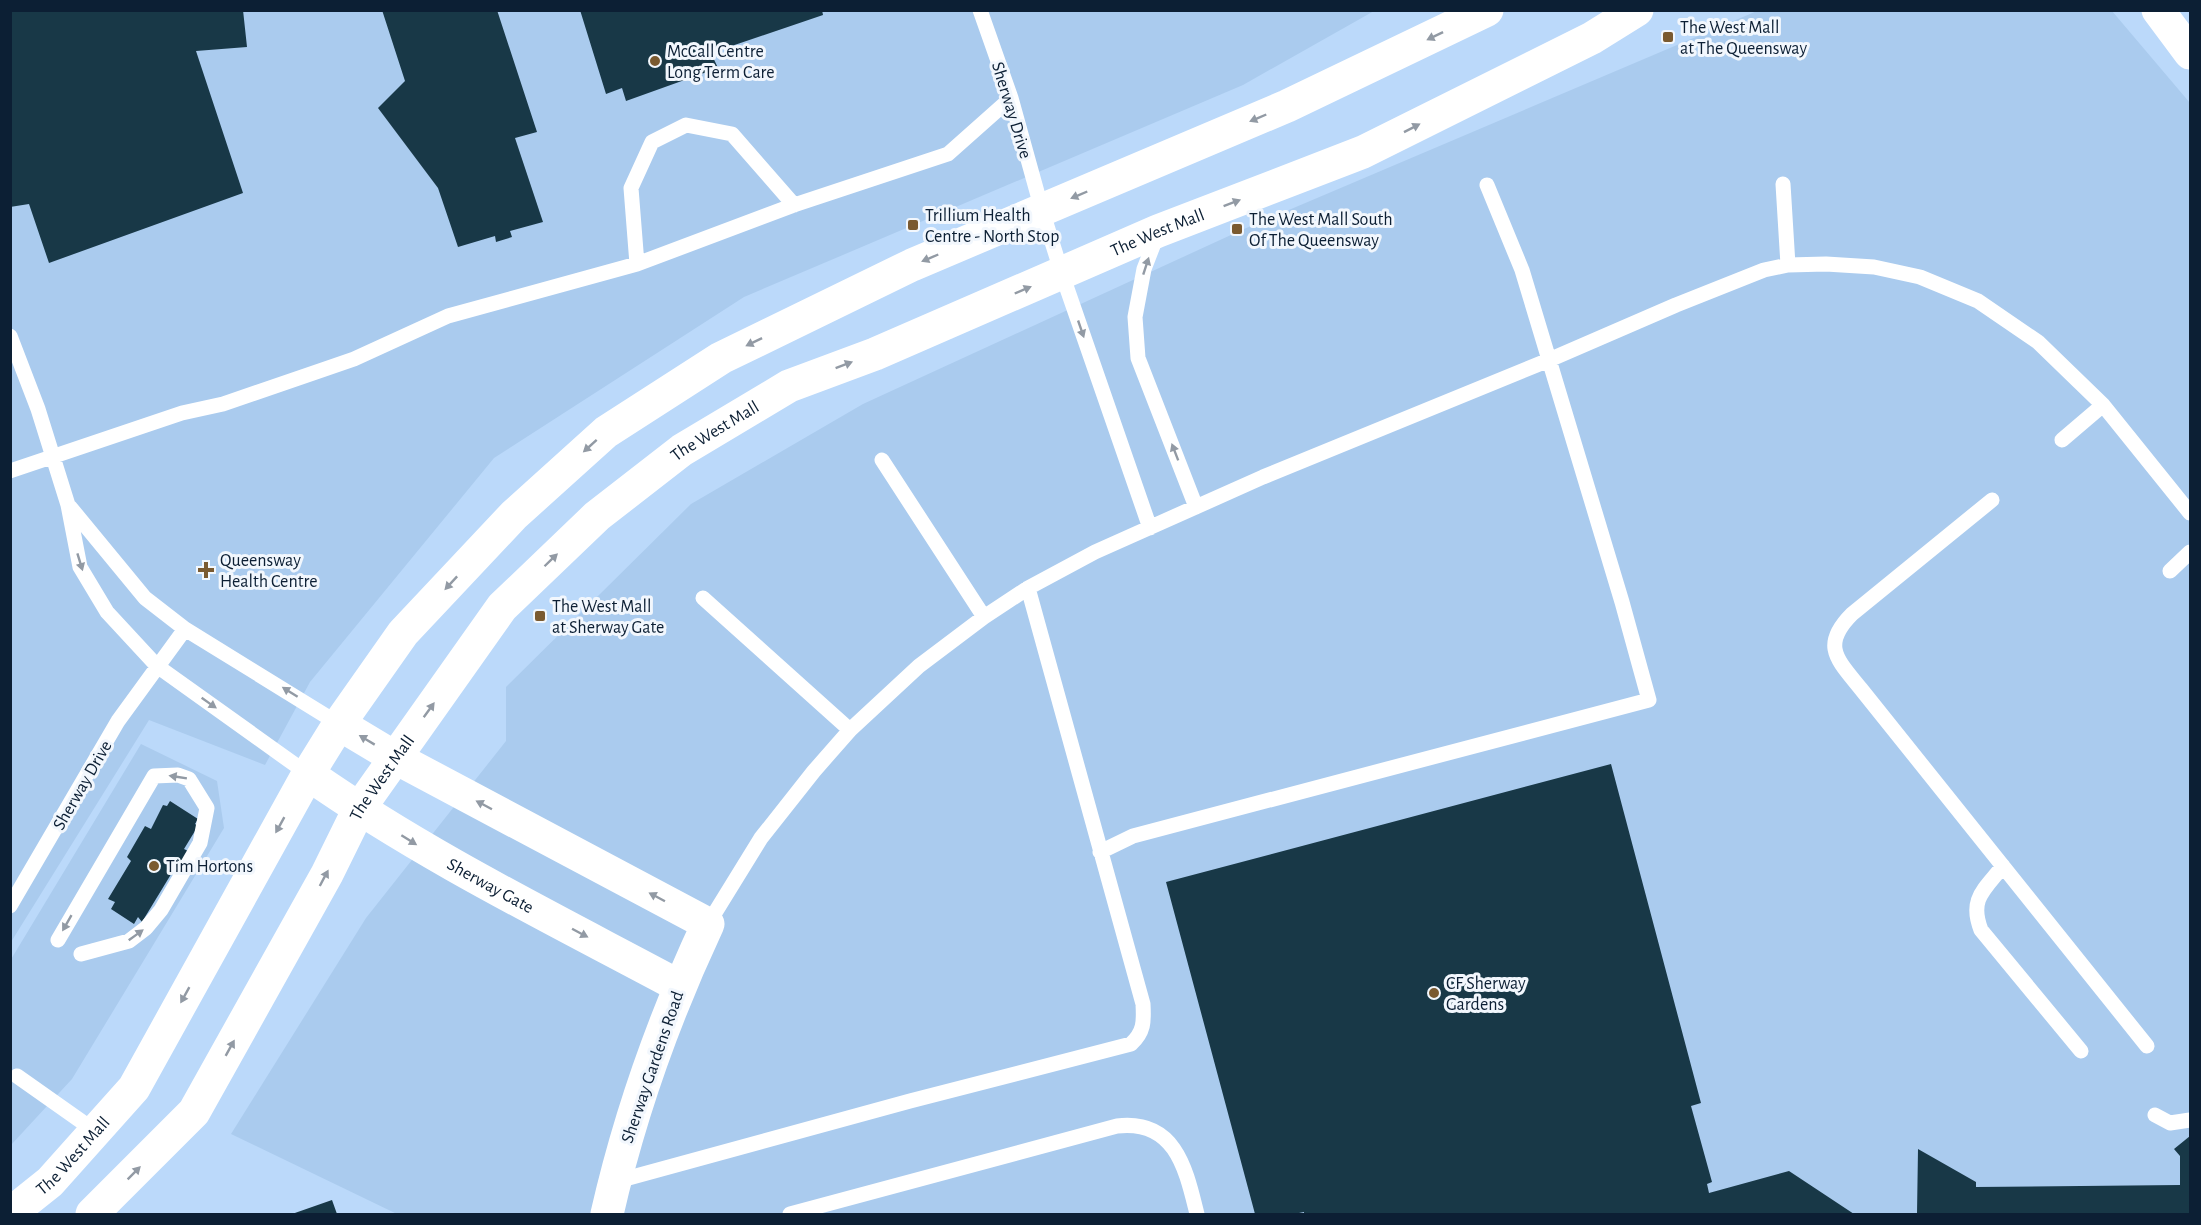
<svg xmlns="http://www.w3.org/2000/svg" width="2201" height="1225" viewBox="0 0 2201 1225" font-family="'Alegreya Sans',sans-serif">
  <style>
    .built { fill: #aacbee }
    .building { fill: #183847 }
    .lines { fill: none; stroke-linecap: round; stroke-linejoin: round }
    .service { stroke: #fff; stroke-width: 15 }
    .tertiary { stroke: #fff; stroke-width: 33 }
    .secondary { stroke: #fff; stroke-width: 33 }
    .oneway { fill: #929aa4 }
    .poi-dot { fill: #7a5a30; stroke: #f2f7fd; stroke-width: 2 }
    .labels { text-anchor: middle; stroke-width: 6; stroke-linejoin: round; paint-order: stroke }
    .poi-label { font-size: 18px; fill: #0c1f34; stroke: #f2f7fd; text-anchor: start }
    .street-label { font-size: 18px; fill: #0c1f34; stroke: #f2f7fd }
  </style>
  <rect width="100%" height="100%" fill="#bbd9fa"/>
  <!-- built -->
  <path class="built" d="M11,11H1374L1243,85L744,297L494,458L310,682L265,765L149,720L11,942Z
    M1757,11H2112L2190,103V1214H397L231,1134L366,918L506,741V687L691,504L863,404L1244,229Z
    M141,744L217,781L224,828L72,1079L11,1145L10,961Z"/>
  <!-- building -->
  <path class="building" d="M10,10H243L247,47L196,51L243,193L49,263L29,204L10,207Z
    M382,10H497L537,132L515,138L543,222L510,231L512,237L496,242L495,236L458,247L438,188L378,108L405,81Z
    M580,10H822L823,15L711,53L718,68L626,101L622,88L606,94Z
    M1611,764L1701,1103L1691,1106L1712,1182L1707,1184L1709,1193L1789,1171L1854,1214H1304V1212L1294,1214H1255L1166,882Z
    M170,801L198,819L195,824L198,826L184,849L188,851L177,873L173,871L142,922L138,917L134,924L111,909L115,902L108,899L131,861L127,857L145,826L151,829L163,805L167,806Z
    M2190,1136V1214H1917L1918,1149L1976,1182V1187L2180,1185V1156L2174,1149Z
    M332,1200L337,1214H292Z"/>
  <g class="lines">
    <!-- service -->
    <path class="service" d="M980,10L1011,98L1042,210L1062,274L1150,528
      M1783,184L1788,265
      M1158,233L1144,269L1135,317L1138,358L1196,507
      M637,264L631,188L652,142L686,125L732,134L794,205
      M10,336L38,409L68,505L80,567L107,612L157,666L308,774
      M2062,440L2103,405
      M882,460L984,617
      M10,471L182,413L223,404L325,369L354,359L448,316L637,264L794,205L948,154L1011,98
      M1992,500L1852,614C1820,646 1838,660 1861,689L2147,1046
      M70,507L145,598L185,629L339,724
      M2170,571L2190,552
      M703,598L850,730
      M1100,852L1133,836L1649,700L1622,602L1522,270L1487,185
      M2003,866C1984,890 1969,899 1981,930L2081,1051
      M10,906L118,721L185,629
      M708,924L761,838L814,771L850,730L919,666L984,617L1028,588L1095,552L1263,477L1549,360L1676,305L1764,270L1788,265L1826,264L1874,267L1920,277L1978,301L2038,342L2103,405L2190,513
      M58,940L154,776L178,775L189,779L207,808L200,843L161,910L146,928L129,941L81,954
      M17,1076L95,1131
      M2155,1115L2170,1123L2190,1120
      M614,1182L910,1101L1131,1044C1144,1032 1144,1022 1143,1004L1028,588
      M790,1214L1117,1126C1176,1119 1186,1170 1197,1214"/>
    <!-- tertiary -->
    <g class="tertiary">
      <path d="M339,724L394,757L708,924C664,1018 630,1113 607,1214"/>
      <path id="s1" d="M308,774C425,856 554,919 679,986"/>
    </g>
    <!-- secondary -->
    <g class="secondary">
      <path d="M2158,10L2190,53"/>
      <path id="s2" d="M10,1214L50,1182L134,1088L308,774L339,724L403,633L514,515L606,432L721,358L912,265L1287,106L1487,10"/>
      <path id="s3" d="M92,1214L194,1112L327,874L359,809L502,607L597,516L682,450L789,386L875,354L1158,231L1363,152L1592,38L1637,10"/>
    </g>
  </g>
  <!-- one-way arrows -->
  <defs><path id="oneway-solid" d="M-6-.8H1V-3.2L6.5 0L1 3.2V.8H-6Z" transform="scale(1.5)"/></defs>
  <g class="oneway">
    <use href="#oneway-solid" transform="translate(1435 36) rotate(154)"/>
    <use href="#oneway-solid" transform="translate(1258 118) rotate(157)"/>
    <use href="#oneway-solid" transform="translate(1412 128) rotate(-27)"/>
    <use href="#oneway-solid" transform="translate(1079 195) rotate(157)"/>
    <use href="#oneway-solid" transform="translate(1232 203) rotate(-21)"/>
    <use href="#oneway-solid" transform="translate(930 258) rotate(157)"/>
    <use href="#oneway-solid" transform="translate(1146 266) rotate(-72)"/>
    <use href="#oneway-solid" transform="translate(1023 290) rotate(-23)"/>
    <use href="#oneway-solid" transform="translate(1081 329) rotate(71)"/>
    <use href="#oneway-solid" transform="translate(754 342) rotate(154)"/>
    <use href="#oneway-solid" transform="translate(844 365) rotate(-21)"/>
    <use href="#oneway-solid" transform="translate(590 446) rotate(138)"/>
    <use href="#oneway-solid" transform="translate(1175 452) rotate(-111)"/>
    <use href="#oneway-solid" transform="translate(551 560) rotate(-44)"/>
    <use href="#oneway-solid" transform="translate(80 562) rotate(73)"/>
    <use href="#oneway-solid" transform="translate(451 583) rotate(133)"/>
    <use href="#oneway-solid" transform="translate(290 692) rotate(-148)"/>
    <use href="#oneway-solid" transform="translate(209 703) rotate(35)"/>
    <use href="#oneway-solid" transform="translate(429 710) rotate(-54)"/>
    <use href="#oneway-solid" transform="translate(367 740) rotate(-149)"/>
    <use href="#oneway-solid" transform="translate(178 777) rotate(-171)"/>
    <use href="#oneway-solid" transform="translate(484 805) rotate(-152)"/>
    <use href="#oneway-solid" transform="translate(280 825) rotate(119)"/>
    <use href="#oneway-solid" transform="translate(409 840) rotate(32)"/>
    <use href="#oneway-solid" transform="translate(324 878) rotate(-62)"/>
    <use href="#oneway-solid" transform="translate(657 897) rotate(-152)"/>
    <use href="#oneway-solid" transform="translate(67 923) rotate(120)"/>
    <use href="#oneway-solid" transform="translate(580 933) rotate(28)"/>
    <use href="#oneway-solid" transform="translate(136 935) rotate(-36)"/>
    <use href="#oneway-solid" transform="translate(185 995) rotate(119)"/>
    <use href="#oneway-solid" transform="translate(230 1048) rotate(-61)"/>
    <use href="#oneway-solid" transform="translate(134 1173) rotate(-45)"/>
  </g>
  <!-- markers -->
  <g class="poi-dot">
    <rect x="1662" y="31" width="12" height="12" rx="3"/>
    <circle cx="655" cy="61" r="6"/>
    <rect x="907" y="219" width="12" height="12" rx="3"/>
    <rect x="1231" y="223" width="12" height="12" rx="3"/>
    <path d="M203 561h6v6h6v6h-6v6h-6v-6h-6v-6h6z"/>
    <rect x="534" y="610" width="12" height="12" rx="3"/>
    <circle cx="154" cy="866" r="6"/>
    <circle cx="1434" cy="993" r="6"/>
  </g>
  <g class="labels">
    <!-- poi labels -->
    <g class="poi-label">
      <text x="1680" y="33">The West Mall<tspan x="1680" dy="21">at The Queensway</tspan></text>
      <text x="667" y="57">McCall Centre<tspan x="667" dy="21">Long Term Care</tspan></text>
      <text x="925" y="221">Trillium Health<tspan x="925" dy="21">Centre - North Stop</tspan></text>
      <text x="1249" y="225">The West Mall South<tspan x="1249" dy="21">Of The Queensway</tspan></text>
      <text x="220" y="566">Queensway<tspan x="220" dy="21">Health Centre</tspan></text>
      <text x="552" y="612">The West Mall<tspan x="552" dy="21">at Sherway Gate</tspan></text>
      <text x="166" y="872">Tim Hortons</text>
      <text x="1446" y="989">CF Sherway<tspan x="1446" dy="21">Gardens</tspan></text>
    </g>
    <!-- street labels -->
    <g class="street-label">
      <text transform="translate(1012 110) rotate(73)" y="6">Sherway Drive</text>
      <text dy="6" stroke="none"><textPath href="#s3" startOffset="1500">The West Mall</textPath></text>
      <text dy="6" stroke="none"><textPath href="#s3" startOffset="1014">The West Mall</textPath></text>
      <text dy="6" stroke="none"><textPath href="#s3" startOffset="528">The West Mall</textPath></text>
      <text transform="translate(82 785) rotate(-60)" y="6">Sherway Drive</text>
      <text dy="6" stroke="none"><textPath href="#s1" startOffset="214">Sherway Gate</textPath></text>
      <text transform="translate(652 1067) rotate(-71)" y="6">Sherway Gardens Road</text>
      <text dy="6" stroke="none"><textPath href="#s2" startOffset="86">The West Mall</textPath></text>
    </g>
  </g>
  <!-- border -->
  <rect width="2201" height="1225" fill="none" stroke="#0c1f34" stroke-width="24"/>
</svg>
